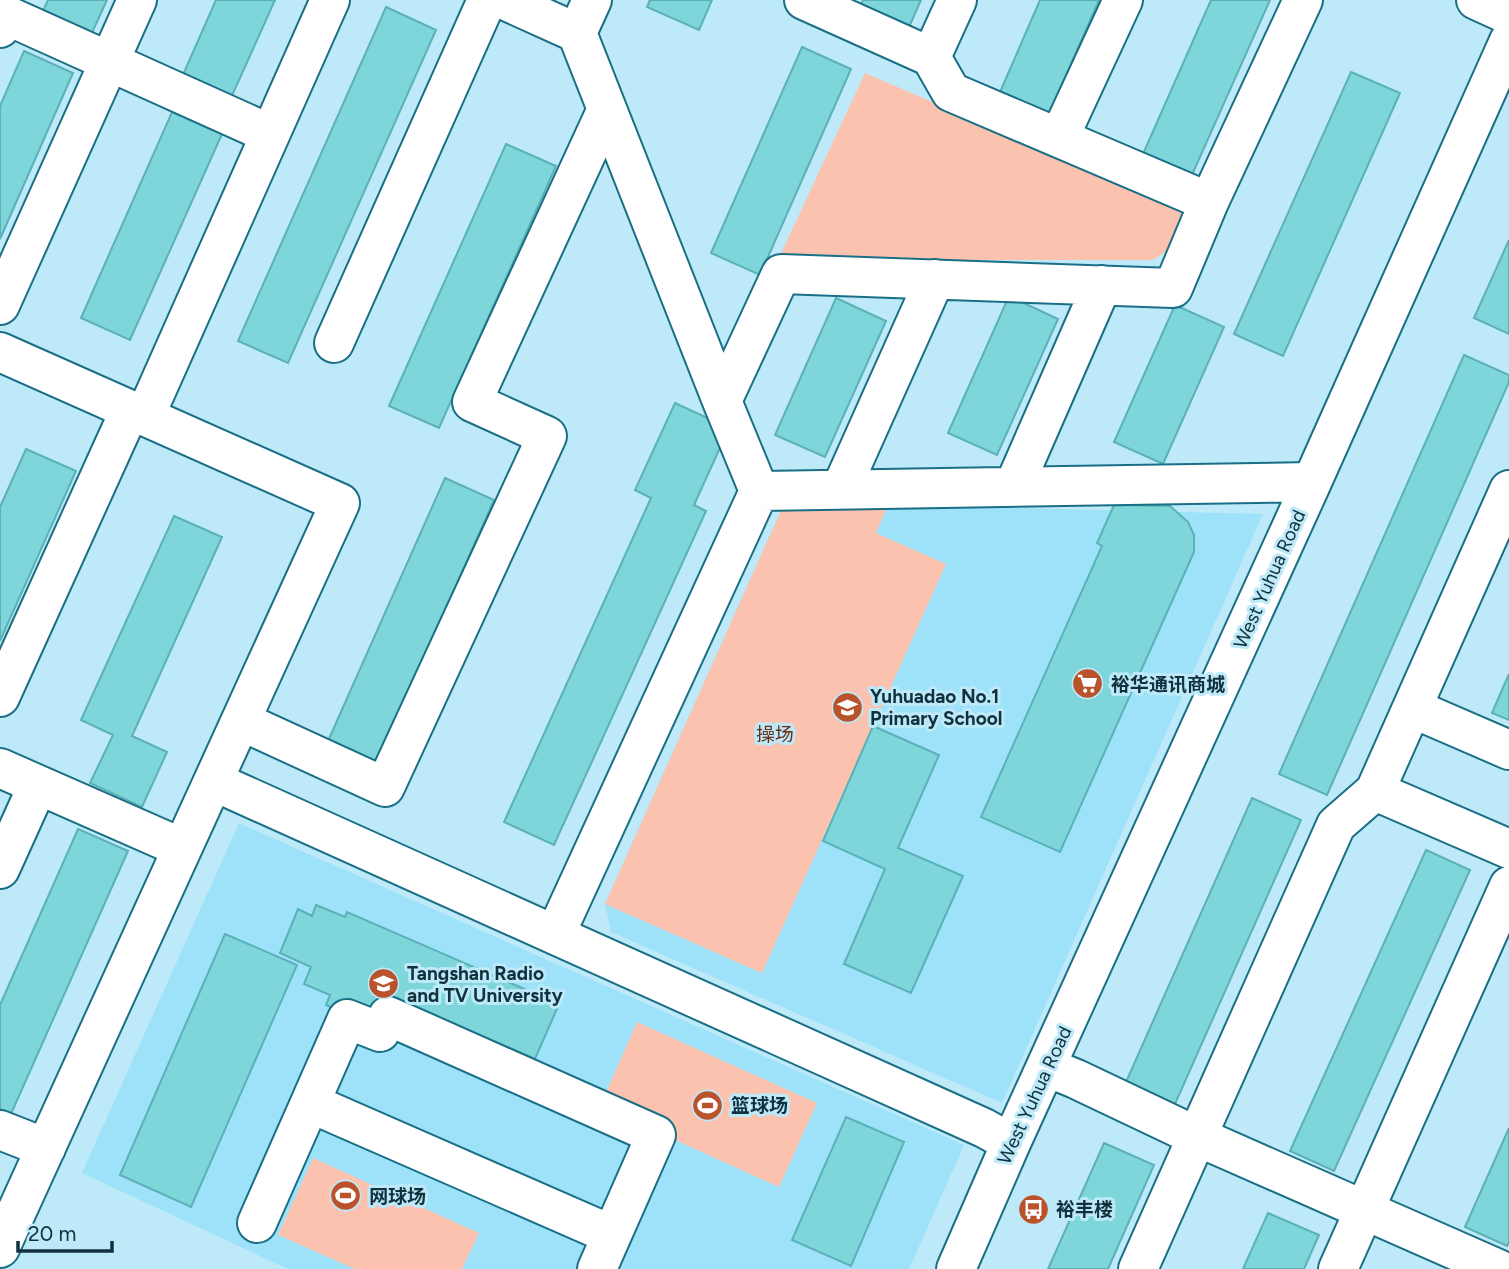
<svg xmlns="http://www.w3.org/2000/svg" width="1509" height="1269" viewBox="0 0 1509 1269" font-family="Figtree,'Noto Sans SC',sans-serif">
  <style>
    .built { fill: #9de2f9 }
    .green { fill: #fbc3af }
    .building { fill: #7ed5da; stroke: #5ab1b7; stroke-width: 2 }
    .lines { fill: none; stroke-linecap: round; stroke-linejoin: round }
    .minor-casing { stroke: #1a6f86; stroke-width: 42 }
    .minor { stroke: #fff; stroke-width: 38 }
    .labels { text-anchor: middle; stroke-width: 6; stroke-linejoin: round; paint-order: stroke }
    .street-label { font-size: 19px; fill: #11323c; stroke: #bde9f9 }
    .poi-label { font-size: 19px; font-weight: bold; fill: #11323c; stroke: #bde9f9; text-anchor: start }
    .park-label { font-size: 19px; fill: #6a2f18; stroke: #bde9f9 }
  </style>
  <rect width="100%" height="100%" fill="#bde9f9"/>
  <!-- built -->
  <path class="built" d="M888,505L1263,514L1002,1103L611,932L605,904L783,506Z
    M239,823L964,1145L909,1269H288L82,1173Z"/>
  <!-- green -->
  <path class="green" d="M865,73L1182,210V241L1153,260H778Z
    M888,505L876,533L946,564L762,973L605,904L783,506Z
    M637,1022L817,1103L779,1187L600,1106Z
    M313,1158L479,1233L462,1269H355L278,1235Z"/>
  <!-- building -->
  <path class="building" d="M48,0H107L91,35L42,13Z
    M216,0H275L231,98L182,77Z
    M650,0H712L699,30L647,7Z
    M863,0H921L896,57L847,35Z
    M1040,0H1099L1046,121L997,99Z
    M1211,0H1270L1188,184L1139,163Z
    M386,7L436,30L288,363L238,341Z
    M802,47L851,69L760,275L711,253Z
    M24,51L73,73L0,239V106Z
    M1351,72L1400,93L1283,356L1234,334Z
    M172,112L222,134L130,340L81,318Z
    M506,144L556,166L439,428L389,406Z
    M1509,240V334L1474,318Z
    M1009,296L1058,319L997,455L948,433Z
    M836,298L886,321L825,457L775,435Z
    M1175,305L1224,327L1163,464L1114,442Z
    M1464,355L1509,375V382L1327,795L1279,774Z
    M675,403L729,428L694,505L706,511L554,845L504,822L651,498L635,490Z
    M26,449L76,471L0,641V507Z
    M445,478L494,500L377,763L328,741Z
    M1114,505L1170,506L1188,522L1194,535V552L1060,852L981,817L1102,546L1097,543Z
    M174,516L222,537L132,736L167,752L142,807L90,783L113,735L81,720Z
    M1509,674V720L1492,713Z
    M873,726L939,755L898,848L963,876L911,993L844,964L885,869L823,841Z
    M1252,798L1301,820L1175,1104L1126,1082Z
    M78,829L128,851L11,1114L0,1109V1005Z
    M1426,850L1470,870L1334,1171L1290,1151Z
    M316,905L345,917L347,912L559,1004L535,1059L387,995L374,1026L326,1005L330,995L304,984L311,967L280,953L298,909L312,916Z
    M225,934L297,965L191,1207L120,1175Z
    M846,1117L904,1142L851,1266L792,1240Z
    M1509,1128V1242L1507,1246L1465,1227Z
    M1104,1143L1154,1165L1108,1269H1048Z
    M1268,1213L1319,1235L1304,1269H1243Z"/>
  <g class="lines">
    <defs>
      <path id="minor" d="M504,0L577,33L722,401L759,491
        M804,0L931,57L951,92L1209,202L1303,0
        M1476,0L1509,15
        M0,28L6,15L270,134
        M577,33L592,0
        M931,57L957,0
        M1059,138L1123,0
        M0,305L137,0
        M334,343L487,0
        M0,352L340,503L0,1248
        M722,401L781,274L1173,288L1209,202
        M145,416L330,0
        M1014,486L1102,285
        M841,489L935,279
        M0,697L130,410
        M1412,708L1509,750
        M241,721L385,787L547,436L472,402L607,109
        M0,768L182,848
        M213,781L984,1128L1011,1143
        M1375,791L1509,849
        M0,869L38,785
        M555,935L759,491L1312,482
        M1047,1067L1076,1079L1196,1136L1498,1269
        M310,1103L347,1019L380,1032L388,1016L656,1135L597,1269
        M0,1130L46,1148
        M257,1223L310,1103L612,1235
        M956,1269L1011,1143L1312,482L1509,41
        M1138,1269L1336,825L1375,791L1509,490
        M1338,1269L1509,886"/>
    </defs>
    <!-- minor casing -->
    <use href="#minor" class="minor-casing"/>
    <!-- minor -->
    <use href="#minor" class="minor"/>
  </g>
  <!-- icons -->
  <defs>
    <symbol id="supermarket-disc" viewBox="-11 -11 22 22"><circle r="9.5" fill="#ba532b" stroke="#bde9f9"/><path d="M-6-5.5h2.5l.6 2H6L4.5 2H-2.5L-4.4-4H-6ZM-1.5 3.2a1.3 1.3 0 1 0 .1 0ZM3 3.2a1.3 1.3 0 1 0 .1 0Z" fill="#fff"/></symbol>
    <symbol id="school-disc" viewBox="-11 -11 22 22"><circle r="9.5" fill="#ba532b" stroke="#bde9f9"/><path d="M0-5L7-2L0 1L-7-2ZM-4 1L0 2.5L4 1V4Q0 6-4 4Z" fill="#fff"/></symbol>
    <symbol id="university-disc" viewBox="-11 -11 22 22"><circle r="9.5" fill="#ba532b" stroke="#bde9f9"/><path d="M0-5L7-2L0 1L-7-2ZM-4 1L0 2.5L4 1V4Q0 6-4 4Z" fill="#fff"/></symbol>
    <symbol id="stadium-disc" viewBox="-11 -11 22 22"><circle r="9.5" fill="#ba532b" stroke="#bde9f9"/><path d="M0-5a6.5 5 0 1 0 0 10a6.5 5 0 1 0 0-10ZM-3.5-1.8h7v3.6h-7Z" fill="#fff"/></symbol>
    <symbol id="bus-disc" viewBox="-11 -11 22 22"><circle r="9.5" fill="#ba532b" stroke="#bde9f9"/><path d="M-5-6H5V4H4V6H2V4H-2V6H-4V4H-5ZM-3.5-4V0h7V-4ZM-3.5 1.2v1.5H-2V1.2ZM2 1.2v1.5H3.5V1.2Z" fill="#fff"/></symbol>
  </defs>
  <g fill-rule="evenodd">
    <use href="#supermarket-disc" x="1070" y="666" width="35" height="35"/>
    <use href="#school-disc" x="830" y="690" width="35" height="35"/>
    <use href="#university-disc" x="366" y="966" width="35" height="35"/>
    <use href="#stadium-disc" x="690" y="1088" width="35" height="35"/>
    <use href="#stadium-disc" x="328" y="1178" width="35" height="35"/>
    <use href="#bus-disc" x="1016" y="1192" width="35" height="35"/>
  </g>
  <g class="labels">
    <!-- street labels -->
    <g class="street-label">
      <text transform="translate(1269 579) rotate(-66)" y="7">West Yuhua Road</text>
      <text transform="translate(1034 1095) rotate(-65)" y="7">West Yuhua Road</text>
    </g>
    <!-- poi labels -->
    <g class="poi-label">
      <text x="1111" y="691">裕华通讯商城</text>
      <text x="870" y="703">Yuhuadao No.1<tspan x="870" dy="22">Primary School</tspan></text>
      <text x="407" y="980">Tangshan Radio<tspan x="407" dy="22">and TV University</tspan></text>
      <text x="731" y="1112">篮球场</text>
      <text x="369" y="1203">网球场</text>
      <text x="1056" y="1216">裕丰楼</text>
    </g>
    <!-- park labels -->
    <g class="park-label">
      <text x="775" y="741">操场</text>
    </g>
  </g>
  <!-- scale -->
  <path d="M18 1241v10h94v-10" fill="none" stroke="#11323c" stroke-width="3.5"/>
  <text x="28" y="1241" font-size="21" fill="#11323c" stroke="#bde9f9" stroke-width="5" paint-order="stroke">20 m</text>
</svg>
